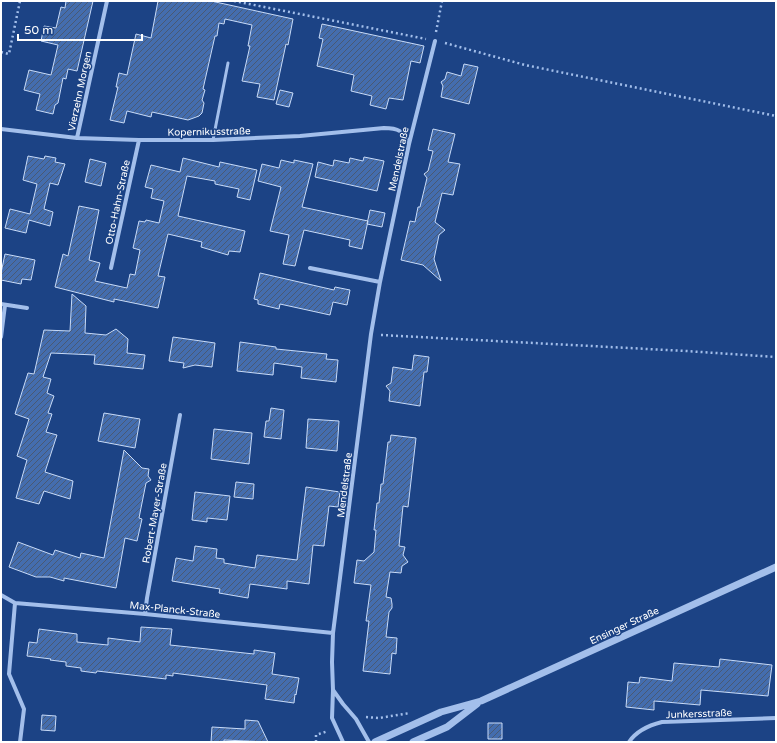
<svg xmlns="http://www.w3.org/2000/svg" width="777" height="743" viewBox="0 0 777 743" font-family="'Varela Round',sans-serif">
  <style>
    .building { fill: url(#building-hatch); stroke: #c8dbf8 }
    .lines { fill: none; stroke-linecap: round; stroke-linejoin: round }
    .path { stroke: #a3bfeb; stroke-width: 2.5; stroke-dasharray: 2 3; stroke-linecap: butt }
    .service { stroke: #a3bfeb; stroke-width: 3 }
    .minor { stroke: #a3bfeb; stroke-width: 4 }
    .tertiary { stroke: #a3bfeb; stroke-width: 7 }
    .labels { text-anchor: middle; stroke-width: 3; stroke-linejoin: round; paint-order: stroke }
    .street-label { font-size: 10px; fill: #fff; stroke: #1c4385 }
  </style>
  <defs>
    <pattern id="building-hatch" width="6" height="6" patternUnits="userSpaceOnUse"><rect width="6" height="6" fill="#446dae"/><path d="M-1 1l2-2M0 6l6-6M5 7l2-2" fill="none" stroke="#495973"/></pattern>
  </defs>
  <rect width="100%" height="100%" fill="#1c4385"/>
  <!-- building -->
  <path class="building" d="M66,1H93L77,71L68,69L66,79L63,78L58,103L55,105L53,114L36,110L40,94L24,90L29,70L51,75L58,45L41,41L44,26L56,28L61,7L65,8Z
    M158,1H211L293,19L288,45L286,44L274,100L257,97L260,84L242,81L250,46H248L252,25L225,19L224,24L219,23L217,36H215L203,89L205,90L202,100L204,103L202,113L199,116L188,120L152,112L151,117L127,111L124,123L110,120L118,87H116L119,73L127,75L136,34L151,38Z
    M322,24L424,46L420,63L411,61L403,100L389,98L386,109L370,105L372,96L351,91L354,75L317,66L323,39L319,38Z
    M464,64L478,67L469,104L441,97L443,86L441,82L445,79L447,72L461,76Z
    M280,90L293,93L289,107L276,104Z
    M433,129L455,134L448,162L460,164L453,195L442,193L435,222L445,230L439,235L434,259L441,281L423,265L401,260L410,221L415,222L418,207H420L427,178L424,174L428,171L433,151L428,150Z
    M28,156L44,159L45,156L56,158L55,162L65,164L58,185L50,183L44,209L53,212L50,226L29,220L26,233L5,228L10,209L30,214L37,184L23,180Z
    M364,157L384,161L377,191L315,177L318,162L333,166L334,160L349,163L350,158L363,161Z
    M183,158L219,167L220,162L257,170L250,200L237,197L239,189L215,184V181L187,176L178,216L245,231L240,252L229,251L228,255L201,247L202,242L168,234L158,276L165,277L158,308L114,299V302L55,287L63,254L68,256L79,206L99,210L89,260L100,263L95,281L127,288L130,274L135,275L140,250L133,248L139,221L145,222L146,220L159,223L164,201L151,198L153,189L145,187L151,165L180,172Z
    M90,159L106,163L101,186L85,182Z
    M281,160L294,163V160L313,164L302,207L368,221L362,249L349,246L350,240L304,230L295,266L283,264L289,235L270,231L281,187L258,181L262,164L279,168Z
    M370,210L385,213L382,227L367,224Z
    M5,254L35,260L31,280L22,279L21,284L1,280V273Z
    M260,273L334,290L335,287L350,290L347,305L333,302L330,315L280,304L279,309L258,304V300L254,299Z
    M72,294L86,306L85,333L106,335L116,329L128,339L127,353L145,355L143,369L94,364L95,355L51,353L43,377L51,379L47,393L54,396L48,413L52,414L46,432L57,435L45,472L73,481L70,499L44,491L39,504L16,498L27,460L17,456L29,419L15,414L28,373L34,374L44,330L70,331Z
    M173,337L215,343L212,367L195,365L183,368L184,363L169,361Z
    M240,342L276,347V349L327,354L326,359L338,360L336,382L301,378L302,367L274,363L273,375L237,371Z
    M414,355L429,357L427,372H424L420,406L389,401L390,391L386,386L391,383L393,367L412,370Z
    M271,408L284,410L281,439L264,437L266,421H269Z
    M104,413L140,419L135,448L98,441Z
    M308,419L339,421L337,451L306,448Z
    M214,429L252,433L249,464L211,459Z
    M391,435L416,438L408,507L403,506L399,546L405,547L403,555L408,562L402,566L401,573L390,572L386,597L391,598L392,604V608L389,612L386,637L397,638L396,654L392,653L390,674L363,671L369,621H366L371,585L354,583L357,560L364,561L374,552L376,530H374L377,503H379L381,484H383L388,442H390Z
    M124,450L142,468L149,469L148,476L151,480L146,483L139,518L142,519L137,541L125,538L116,588L64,578V581L50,577H36L9,567L18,542L53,555L55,550L80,558L81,553L104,558Z
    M236,482L254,484L253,499L234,497Z
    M306,487L340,492L338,507L329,506L324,546L313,545L309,584L287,581V589L250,584L248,598L219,593L220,589L172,581L176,558L193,561L195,546L217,549L216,558L224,559V563L255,568L257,555L297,560Z
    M195,492L230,496L227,520L207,518V522L192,520Z
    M141,627L172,629L170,645L254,654V650L275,653L272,674L299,678L296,695L295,694L294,703L265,699L267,685L173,673V676L166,675V679L97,671L96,673L81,671V668L66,666V662L50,660L51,659L27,656L29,642L37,643L39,629L77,634V642L108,645V638L140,642Z
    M720,659L772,665L768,696L701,690L700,705L654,701V710L626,707L628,682L639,683L640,677L672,681L674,663L719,667Z
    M42,715L56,716L55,731L41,730Z
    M245,720L258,721L268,742L224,740V742H211L212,727L245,729Z
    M488,723H502V739H488Z"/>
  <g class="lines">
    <!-- path -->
    <path class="path" d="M234,1L426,39
      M436,32L442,1
      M445,43L525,65L776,116
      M1,52L9,54L20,1
      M381,335L686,351L776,357
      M366,717L379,718L410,713
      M316,742V735L328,731"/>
    <!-- service -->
    <path class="service" d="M213,140L228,63"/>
    <!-- minor -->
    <path class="minor" d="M1,129L77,138L139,140H213L300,136L384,128C398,128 404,131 409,144
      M77,138L107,1
      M111,268L139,140
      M310,268L380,282
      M1,304L27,308
      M1,337L5,305
      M1,595L15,603L9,674L24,709L20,742
      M15,603L145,614L333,633
      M145,614L147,598L180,415
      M333,690L343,704L356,719L369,742
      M343,742L332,718L333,690L332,662L333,633L371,334L380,282L409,144L435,41
      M629,742C637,730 650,725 662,722L776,718"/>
    <!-- tertiary -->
    <path class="tertiary" d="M375,742L441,712L481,701L776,567
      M413,742L447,727L477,704"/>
  </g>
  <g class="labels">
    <!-- street labels -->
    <g class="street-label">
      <text transform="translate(79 91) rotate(-78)" y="4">Vierzehn Morgen</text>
      <text transform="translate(209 131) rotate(-1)" y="4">Kopernikusstraße</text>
      <text transform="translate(398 159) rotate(-78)" y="4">Mendelstraße</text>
      <text transform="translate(117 202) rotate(-78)" y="4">Otto-Hahn-Straße</text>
      <text transform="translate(344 485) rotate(-83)" y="4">Mendelstraße</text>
      <text transform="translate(154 513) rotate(-80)" y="4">Robert-Mayer-Straße</text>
      <text transform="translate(175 609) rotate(6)" y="4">Max-Planck-Straße</text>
      <text transform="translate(624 625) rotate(-25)" y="4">Ensinger Straße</text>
      <text transform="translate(699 713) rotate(-2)" y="4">Junkersstraße</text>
    </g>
  </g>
  <!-- border -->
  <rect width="777" height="743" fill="none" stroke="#ffffff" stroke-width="4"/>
  <!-- scale -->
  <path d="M18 34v6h124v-6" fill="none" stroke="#ffffff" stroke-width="2"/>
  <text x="24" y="34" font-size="12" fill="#ffffff" stroke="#1c4385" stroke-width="3" paint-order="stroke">50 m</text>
</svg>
